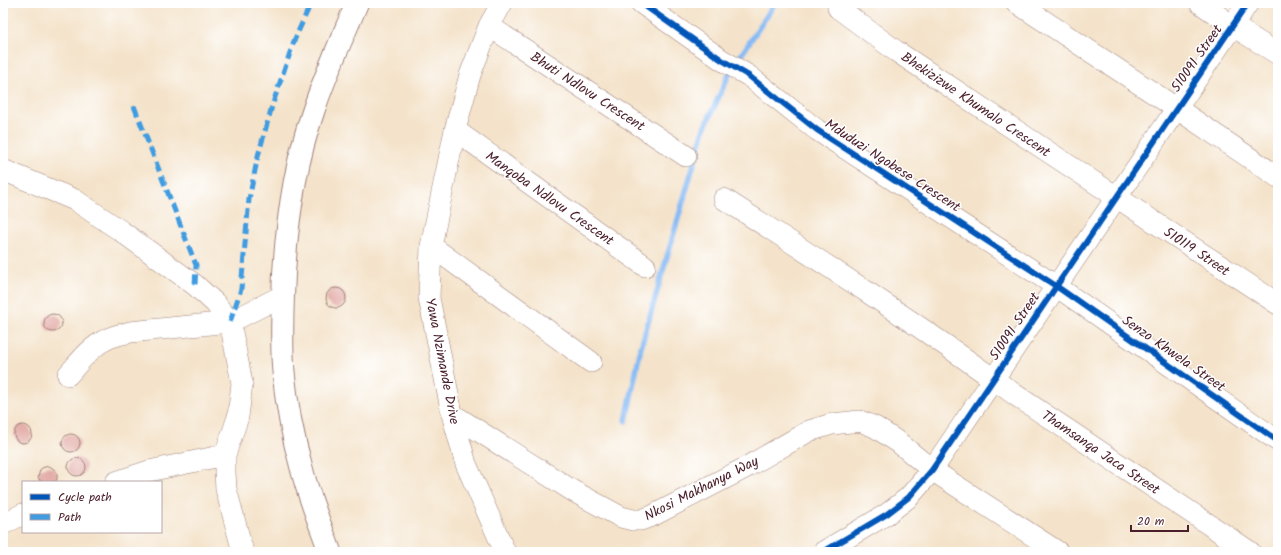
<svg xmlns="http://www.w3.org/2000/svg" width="1281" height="555" viewBox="0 0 1281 555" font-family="Kalam,sans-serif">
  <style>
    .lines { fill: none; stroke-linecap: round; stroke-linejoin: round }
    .stream { stroke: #87bbf5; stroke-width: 5.5 }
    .building { fill: #e2a9a4 }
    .street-casing { stroke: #9f817a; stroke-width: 22 }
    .secondary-casing { stroke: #9f817a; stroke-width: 24 }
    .street { stroke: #fff; stroke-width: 21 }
    .secondary { stroke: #fff; stroke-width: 22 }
    .quiet { stroke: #409be1; stroke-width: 5; stroke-dasharray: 10 5; stroke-linecap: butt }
    .cycleway-casing { stroke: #fff; stroke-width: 8 }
    .cycleway { stroke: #0057b8; stroke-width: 6 }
    .labels { text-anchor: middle; stroke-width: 3; stroke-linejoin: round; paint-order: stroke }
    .street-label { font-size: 14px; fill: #4a1f2b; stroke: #fff }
  </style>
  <rect width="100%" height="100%" fill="#fff"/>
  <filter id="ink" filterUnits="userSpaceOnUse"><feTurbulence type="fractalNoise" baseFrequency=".025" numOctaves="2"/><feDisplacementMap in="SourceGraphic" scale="8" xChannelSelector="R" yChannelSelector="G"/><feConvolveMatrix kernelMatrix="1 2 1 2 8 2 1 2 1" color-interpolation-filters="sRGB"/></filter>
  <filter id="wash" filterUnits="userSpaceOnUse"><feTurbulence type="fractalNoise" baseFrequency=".012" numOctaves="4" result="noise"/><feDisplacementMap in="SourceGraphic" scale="16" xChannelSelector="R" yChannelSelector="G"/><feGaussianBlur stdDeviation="0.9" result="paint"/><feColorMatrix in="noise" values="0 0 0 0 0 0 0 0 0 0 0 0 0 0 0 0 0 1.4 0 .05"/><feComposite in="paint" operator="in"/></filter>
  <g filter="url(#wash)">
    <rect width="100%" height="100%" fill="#f4e3ca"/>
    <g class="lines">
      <!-- stream -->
      <path class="stream" d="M736,63L775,3
        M626,421L641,347L704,129L731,70"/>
    </g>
    <g id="blocks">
      <!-- building -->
      <path class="building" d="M326 298a10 10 0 1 1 20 0a10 10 0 1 1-20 0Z
        M44 323a9 9 0 1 1 18 0a9 9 0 1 1-18 0Z
        M14 434a9 9 0 1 1 18 0a9 9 0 1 1-18 0Z
        M62 443a9 9 0 1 1 18 0a9 9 0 1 1-18 0Z
        M68 467a9 9 0 1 1 18 0a9 9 0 1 1-18 0Z
        M48,466L51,467L56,471L57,474V479L55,482H41L38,477L40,470L42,468Z"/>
    </g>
  </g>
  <g filter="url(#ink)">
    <use href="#blocks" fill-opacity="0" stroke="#9f817a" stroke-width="1"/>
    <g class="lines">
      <defs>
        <path id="street" d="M502,3L489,26L470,75L455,130L431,246L429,298L452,414L466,464L505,552
          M641,3L722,60L749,76L817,130L1056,286L1278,441
          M1017,3L1176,108L1278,177
          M1200,3L1233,26L1278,54
          M838,8L896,51L1278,304
          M489,26L686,156
          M455,130L645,266
          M3,170L75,200L121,231L195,285L215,303L230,322L242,383L238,417L225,455V472L226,489L243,552
          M724,199C822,262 920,325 1014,394L1250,552
          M431,246L591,362
          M68,375C81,360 94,342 115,336C120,334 125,334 130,332L230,322L282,296
          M452,414L573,491L621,517L633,520H641L652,516L745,468L809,431L832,424L860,421L875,427L898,442L932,470L1058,552
          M116,482L149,471L225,455
          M3,524L23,514
          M823,552L887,514L909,497L932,470L1248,3"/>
        <path id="secondary" d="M330,552C320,524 308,495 301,466C293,437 287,407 284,377C281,350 282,323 283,296C285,234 293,170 313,112C325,75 342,39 357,3"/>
      </defs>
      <!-- street casing -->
      <use href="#street" class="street-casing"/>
      <!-- secondary casing -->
      <use href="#secondary" class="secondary-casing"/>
      <!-- street -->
      <use href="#street" class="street"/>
      <!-- secondary -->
      <use href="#secondary" class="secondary"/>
      <!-- quiet -->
      <path class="quiet" d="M134,106L196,265L195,285
        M230,322L241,289L249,199L258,156L272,106L294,41L311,3"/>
      <defs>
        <path id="cycleway" d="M641,3L722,60L749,76L817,130L1056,286L1278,441
          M823,552L887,514L909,497L932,470L1248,3"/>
      </defs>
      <!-- cycleway casing -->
      <use href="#cycleway" class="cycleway-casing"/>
      <!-- cycleway -->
      <use href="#cycleway" class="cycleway"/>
    </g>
  </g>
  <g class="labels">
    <!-- street labels -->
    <g class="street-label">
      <text transform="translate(1196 58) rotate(-55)" y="5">510091 Street</text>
      <text transform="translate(588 91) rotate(33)" y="5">Bhuti Ndlovu Crescent</text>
      <text transform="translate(976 104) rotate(34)" y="5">Bhekizizwe Khumalo Crescent</text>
      <text transform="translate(893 165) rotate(33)" y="5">Mduduzi Ngobese Crescent</text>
      <text transform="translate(550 198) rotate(35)" y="5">Manqoba Ndlovu Crescent</text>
      <text transform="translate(1197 251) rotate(34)" y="5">510119 Street</text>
      <text transform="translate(1014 326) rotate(-56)" y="5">510091 Street</text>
      <text transform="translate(1174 353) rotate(35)" y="5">Senzo Khwela Street</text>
      <text transform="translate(443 361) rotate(79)" y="5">Yawa Nzimande Drive</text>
      <text transform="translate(1101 452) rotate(34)" y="5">Thamsanqa Jaca Street</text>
      <text transform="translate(701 488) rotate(-27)" y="5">Nkosi Makhanya Way</text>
    </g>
  </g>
  <!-- margin -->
  <rect width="1281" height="555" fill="none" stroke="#fff" stroke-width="16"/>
  <!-- legend -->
  <rect x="22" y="481" width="140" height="52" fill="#ffffff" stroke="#b7a5aa"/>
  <rect x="30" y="494" width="20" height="6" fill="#0057b8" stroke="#b7a5aa"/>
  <text x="58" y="501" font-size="12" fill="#4a1f2b">Cycle path</text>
  <rect x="30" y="514" width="20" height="6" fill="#409be1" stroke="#b7a5aa"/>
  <text x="58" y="521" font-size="12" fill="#4a1f2b">Path</text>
  <!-- scale -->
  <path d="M1131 525v6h57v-6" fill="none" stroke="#4a1f2b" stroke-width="2"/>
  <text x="1137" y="525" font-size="12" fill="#4a1f2b" stroke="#ffffff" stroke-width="3" paint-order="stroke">20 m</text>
</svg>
